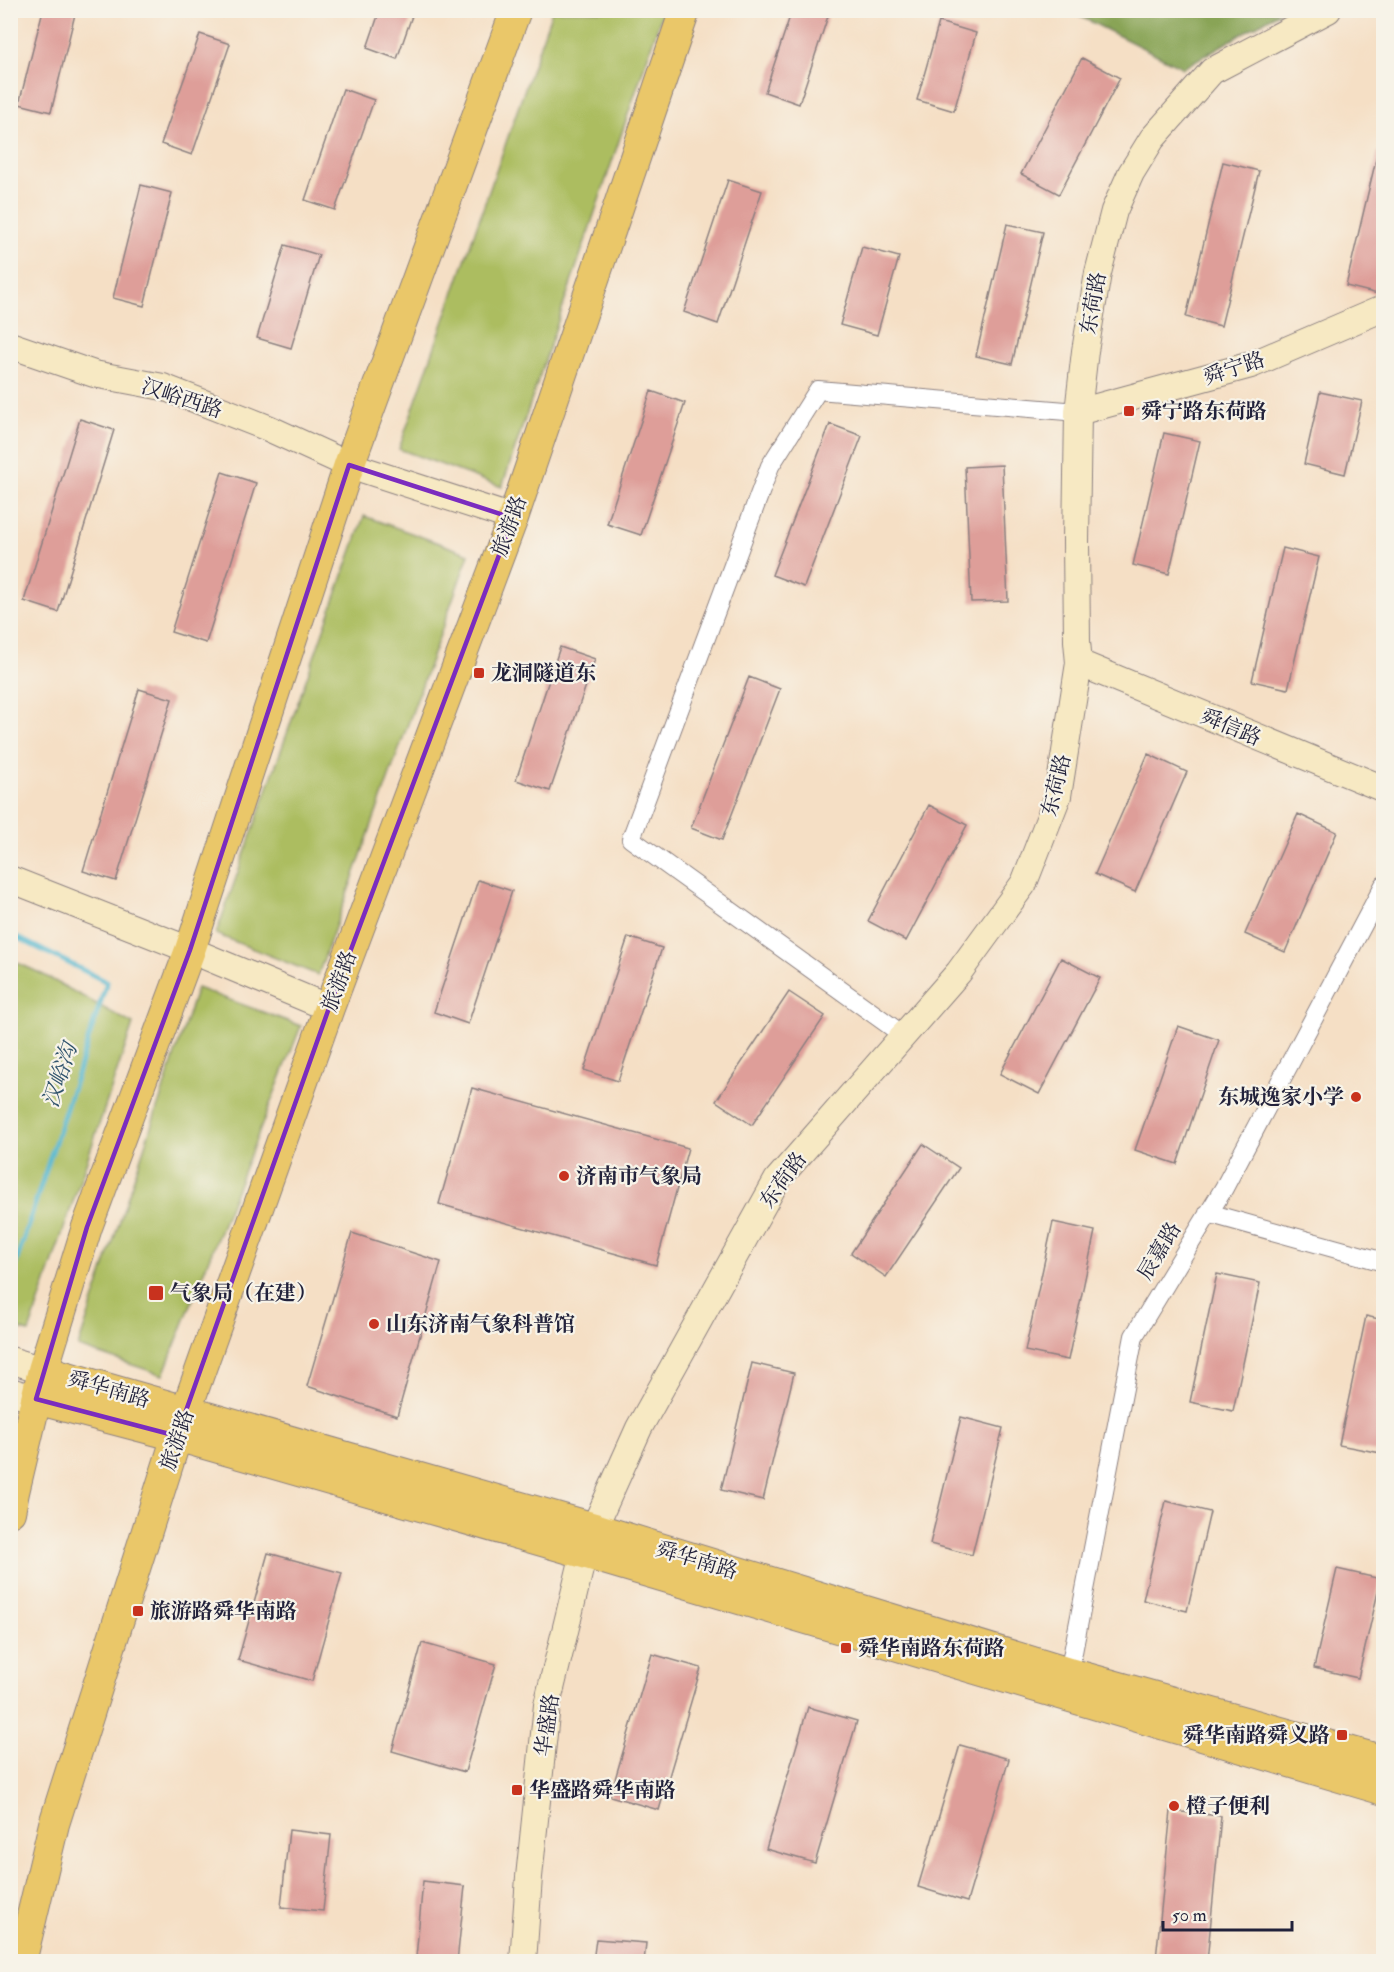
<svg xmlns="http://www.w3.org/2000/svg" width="1394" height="1972" viewBox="0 0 1394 1972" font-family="'IM FELL Double Pica','Noto Serif SC',serif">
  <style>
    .green { fill: #acbd60; stroke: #67704e; stroke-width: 1.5 }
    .forest { fill: #89a456; stroke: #566348; stroke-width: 1.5 }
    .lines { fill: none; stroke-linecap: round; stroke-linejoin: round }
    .stream { stroke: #4fb5ce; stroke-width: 5 }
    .building { fill: #de9e99 }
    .street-casing { stroke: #8c8080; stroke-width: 20 }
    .secondary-casing { stroke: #8c8080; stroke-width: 28 }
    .primary-casing { stroke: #8c8080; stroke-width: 32 }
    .street { stroke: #fff; stroke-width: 18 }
    .secondary { stroke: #f7e9c3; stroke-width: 26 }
    .primary { stroke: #eac769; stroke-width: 30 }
    .marked { fill: none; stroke: #7b2cbf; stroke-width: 4.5; stroke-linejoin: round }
    .poi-dot { fill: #c8321e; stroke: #f7f3e8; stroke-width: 2 }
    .labels { text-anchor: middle; stroke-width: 4.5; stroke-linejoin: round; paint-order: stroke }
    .street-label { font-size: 21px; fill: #22223b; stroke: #f7f3e8 }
    .poi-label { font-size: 21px; font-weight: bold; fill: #22223b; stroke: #f7f3e8; text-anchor: start }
    .water-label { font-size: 22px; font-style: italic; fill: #32556e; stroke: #f7f3e8 }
  </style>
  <rect width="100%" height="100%" fill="#f7f3e8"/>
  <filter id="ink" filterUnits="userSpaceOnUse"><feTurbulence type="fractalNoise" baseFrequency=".0167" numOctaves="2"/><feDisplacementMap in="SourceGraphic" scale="12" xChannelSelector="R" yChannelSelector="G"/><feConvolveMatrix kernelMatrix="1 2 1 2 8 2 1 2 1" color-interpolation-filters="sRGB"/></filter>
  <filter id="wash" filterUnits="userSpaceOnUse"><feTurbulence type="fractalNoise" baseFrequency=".008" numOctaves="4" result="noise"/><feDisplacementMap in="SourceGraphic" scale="24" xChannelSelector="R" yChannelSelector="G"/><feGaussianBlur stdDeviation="1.35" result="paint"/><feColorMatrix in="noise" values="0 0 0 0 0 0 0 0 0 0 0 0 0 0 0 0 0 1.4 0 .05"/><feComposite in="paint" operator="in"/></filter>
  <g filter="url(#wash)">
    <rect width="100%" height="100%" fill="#f5dfc5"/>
    <!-- green -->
    <path class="green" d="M552,11H663L502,487L399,449Z
      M364,516L469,554L318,975L216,934Z
      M11,960L40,973L133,1024L29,1332L11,1327Z
      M197,988L301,1026L163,1375L78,1347Z"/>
    <!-- forest -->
    <path class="forest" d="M1069,11V10L1282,11L1183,68Z"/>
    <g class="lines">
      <!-- stream -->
      <path class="stream" d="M10,934L107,982L10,1281"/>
    </g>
    <g id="blocks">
      <!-- building -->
      <path class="building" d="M43,10H76L51,112L19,104Z
        M380,10H414L397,59L367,48Z
        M792,10H830L799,104L765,92Z
        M939,22L976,33L954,111L917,100Z
        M200,34L230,44L192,155L161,144Z
        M1082,58L1120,78L1059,194L1021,174Z
        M343,89L374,100L335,210L305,200Z
        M1378,151L1383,152V285L1381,294H1378L1346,286Z
        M1223,162L1259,171L1221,326L1186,317Z
        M728,180L762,191L718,324L684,312Z
        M141,185L172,193L144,306L113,298Z
        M1007,224L1043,232L1012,364L976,356Z
        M285,245L319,255L291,348L257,338Z
        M862,247L899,257L877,335L840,325Z
        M651,391L685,403L641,535L607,524Z
        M1320,392L1362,401L1345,474L1304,464Z
        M80,419L114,430L58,612L24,601Z
        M830,424L862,436L804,587L772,575Z
        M1164,433L1200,441L1169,574L1133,565Z
        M1002,465L1008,601L971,602L965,467Z
        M222,472L256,483L206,643L171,632Z
        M1283,548L1319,557L1288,689L1252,681Z
        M560,647L595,659L550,791L516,780Z
        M749,677L780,689L722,840L691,828Z
        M139,689L172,699L116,881L83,871Z
        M1148,754L1187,772L1135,892L1095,874Z
        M929,805L967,825L906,941L868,921Z
        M1298,814L1337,832L1285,952L1245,934Z
        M478,880L512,891L468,1024L434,1012Z
        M628,937L662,948L618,1081L584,1070Z
        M1061,958L1100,978L1039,1094L1000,1074Z
        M789,992L825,1016L752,1125L716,1101Z
        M1178,1026L1219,1040L1177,1164L1135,1150Z
        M472,1088L688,1148L656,1265L439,1204Z
        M923,1144L959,1168L886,1277L851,1253Z
        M1053,1222L1095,1231L1068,1360L1025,1351Z
        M352,1233L441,1262L397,1416L307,1386Z
        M1217,1274L1260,1283L1233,1411L1190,1402Z
        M1366,1316L1383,1320V1442L1381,1453L1339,1445Z
        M752,1363L794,1373L763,1500L721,1490Z
        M961,1417L1003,1428L972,1555L930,1544Z
        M1166,1501L1210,1512L1187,1611L1143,1600Z
        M268,1553L342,1573L312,1681L238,1660Z
        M1337,1569L1381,1579L1358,1678L1314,1668Z
        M422,1643L496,1664L465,1772L392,1751Z
        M652,1654L701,1668L659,1810L610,1796Z
        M808,1707L857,1721L815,1863L766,1849Z
        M960,1745L1009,1759L967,1902L918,1887Z
        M1171,1811L1221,1816L1207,1962L1156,1959Z
        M289,1830L331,1835L323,1911L281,1907Z
        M423,1881L465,1886L457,1962L416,1958Z
        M596,1939L646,1943L644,1962H593Z"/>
    </g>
  </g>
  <g filter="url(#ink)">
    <use href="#blocks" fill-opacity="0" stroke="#8c8080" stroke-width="1.5"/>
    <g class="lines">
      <defs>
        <path id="street" d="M903,1035L631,839L770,466L818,390L1078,412
          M1208,1213L1384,1262
          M1069,1673L1134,1336L1224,1188L1384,885"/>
        <path id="secondary" d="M10,345L94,374L163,387L268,428L349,465L513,518
          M1078,412L1251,365L1384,308
          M1079,663L1384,789
          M10,879L190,950L329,1008
          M10,1360L43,1370
          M10,1391L36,1399
          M523,1962L529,1877L547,1705L584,1553L594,1528L639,1428L777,1180L959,972L1024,883L1058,796L1079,663L1077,641L1076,541L1078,412L1085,351L1098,273L1114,211L1131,173L1152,139L1212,71L1328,10"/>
        <path id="primary" d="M43,1370L594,1528L1069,1673L1384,1761
          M36,1399L177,1436L584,1553L1384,1790
          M10,1512L14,1492L43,1370L87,1227L190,950L349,465L516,10
          M21,1962L54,1824L177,1436L329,1008L513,518L685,10"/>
      </defs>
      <!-- street casing -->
      <use href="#street" class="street-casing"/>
      <!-- secondary casing -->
      <use href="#secondary" class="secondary-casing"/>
      <!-- primary casing -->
      <use href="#primary" class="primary-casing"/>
      <!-- street -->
      <use href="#street" class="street"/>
      <!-- secondary -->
      <use href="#secondary" class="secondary"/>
      <!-- primary -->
      <use href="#primary" class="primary"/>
    </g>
  </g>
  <!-- marked area -->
  <path class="marked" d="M349,465L513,518L329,1008L177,1436L36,1399L87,1227L190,950Z"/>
  <!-- markers -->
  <g class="poi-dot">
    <rect x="1123" y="405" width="12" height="12" rx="3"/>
    <rect x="473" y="667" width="12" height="12" rx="3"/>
    <circle cx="1356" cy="1097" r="6"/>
    <circle cx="564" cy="1176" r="6"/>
    <rect x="148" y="1285" width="16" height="16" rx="3"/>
    <circle cx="374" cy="1324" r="6"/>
    <rect x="132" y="1605" width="12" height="12" rx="3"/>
    <rect x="840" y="1642" width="12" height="12" rx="3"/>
    <rect x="1336" y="1729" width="12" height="12" rx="3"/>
    <rect x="511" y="1784" width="12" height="12" rx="3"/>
    <circle cx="1174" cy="1806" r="6"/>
  </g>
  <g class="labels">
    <!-- street labels -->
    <g class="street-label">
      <text transform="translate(1093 303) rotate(-80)" y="7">东荷路</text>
      <text transform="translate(1234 368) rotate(-18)" y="7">舜宁路</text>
      <text transform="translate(182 398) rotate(18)" y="7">汉峪西路</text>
      <text transform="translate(509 526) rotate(-70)" y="7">旅游路</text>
      <text transform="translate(1231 727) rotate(23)" y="7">舜信路</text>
      <text transform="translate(1056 785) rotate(-76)" y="7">东荷路</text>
      <text transform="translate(339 981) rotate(-70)" y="7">旅游路</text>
      <text transform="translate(783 1180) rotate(-54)" y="7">东荷路</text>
      <text transform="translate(1159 1251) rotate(-59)" y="7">辰嘉路</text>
      <text transform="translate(109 1389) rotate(16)" y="7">舜华南路</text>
      <text transform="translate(177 1440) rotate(-71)" y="7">旅游路</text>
      <text transform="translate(697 1560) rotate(17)" y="7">舜华南路</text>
      <text transform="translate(547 1725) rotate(-82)" y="7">华盛路</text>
    </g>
    <!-- poi labels -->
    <g class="poi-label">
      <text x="1141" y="418">舜宁路东荷路</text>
      <text x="491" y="680">龙洞隧道东</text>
      <text x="1344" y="1104" text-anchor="end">东城逸家小学</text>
      <text x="576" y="1183">济南市气象局</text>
      <text x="170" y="1300">气象局（在建）</text>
      <text x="386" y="1331">山东济南气象科普馆</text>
      <text x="150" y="1618">旅游路舜华南路</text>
      <text x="858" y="1655">舜华南路东荷路</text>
      <text x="1330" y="1742" text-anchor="end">舜华南路舜义路</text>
      <text x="529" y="1797">华盛路舜华南路</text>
      <text x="1186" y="1813">橙子便利</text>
    </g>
    <!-- water labels -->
    <g class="water-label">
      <text transform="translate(59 1075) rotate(-72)" y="8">汉峪沟</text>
    </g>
  </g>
  <!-- margin -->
  <rect width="1394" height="1972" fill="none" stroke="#f7f3e8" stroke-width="36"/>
  <!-- scale -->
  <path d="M1163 1921v9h129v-9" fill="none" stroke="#22223b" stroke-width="3"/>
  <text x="1172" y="1921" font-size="18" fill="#22223b" stroke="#f7f3e8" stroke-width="4.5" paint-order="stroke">50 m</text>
</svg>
